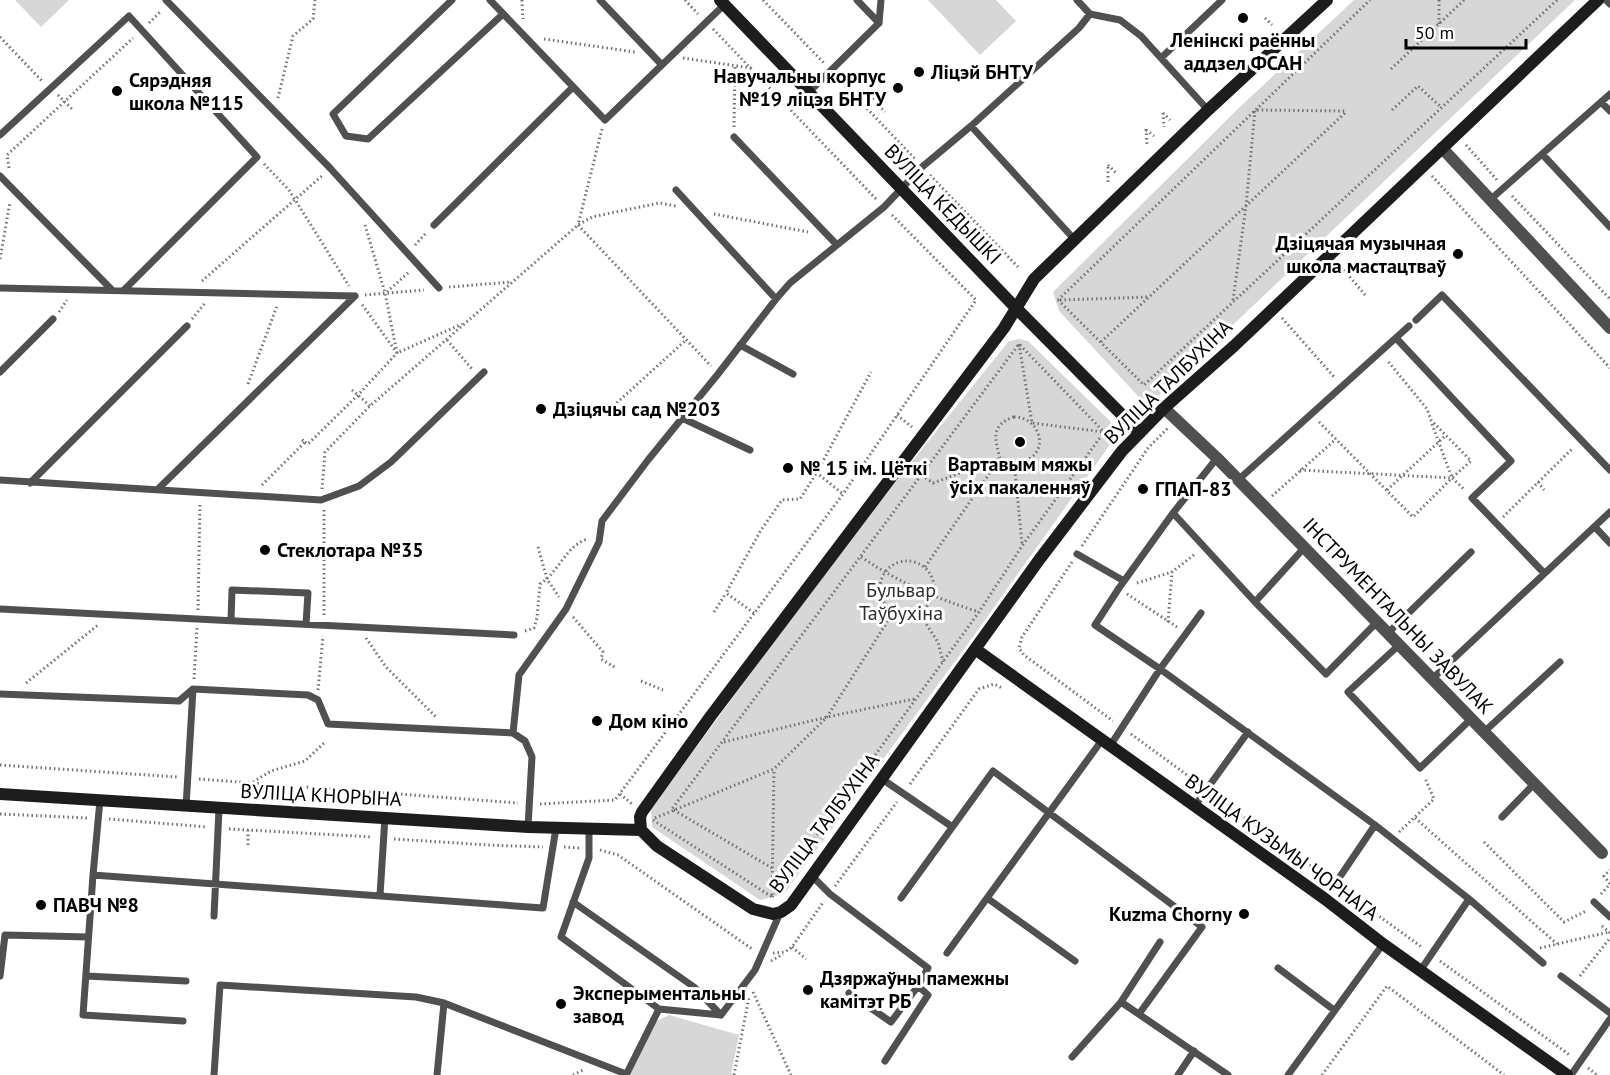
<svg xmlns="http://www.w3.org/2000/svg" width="1610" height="1075" viewBox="0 0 1610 1075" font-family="'PT Sans',sans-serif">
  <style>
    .green { fill: #d7d7d7 }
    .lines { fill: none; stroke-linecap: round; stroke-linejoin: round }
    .path { stroke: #727272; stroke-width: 3; stroke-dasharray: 1.5 3; stroke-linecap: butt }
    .lane { stroke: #505050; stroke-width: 7 }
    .street { stroke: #505050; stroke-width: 12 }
    .secondary { stroke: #1d1d1d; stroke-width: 12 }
    .poi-dot { fill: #000; stroke: #fff; stroke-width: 2 }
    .labels { text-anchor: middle; stroke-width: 6; stroke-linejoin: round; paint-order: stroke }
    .poi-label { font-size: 20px; font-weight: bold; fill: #000; stroke: #fff; text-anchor: start }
    .street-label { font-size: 20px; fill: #000; stroke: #fff }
    .park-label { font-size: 20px; fill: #2e2e2e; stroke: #fff }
  </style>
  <rect width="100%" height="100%" fill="#fff"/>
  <!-- green -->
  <path class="green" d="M15,0H69L41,27Z
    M928,0H996L1016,21L980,55Z
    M1354,0H1575L1155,399L1149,401L1138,396L1059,311L1053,292L1242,105Z
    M1019,339L1028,341L1110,421L1116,430L1114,439L970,641L784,894L760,900L652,827L651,809L847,542L1009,341Z
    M669,1015L739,1035L731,1075H629L648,1025Z"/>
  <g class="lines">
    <!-- path -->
    <path class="path" d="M522,0L523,19
      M685,0L698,14
      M763,0L824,63
      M1265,18L1272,25
      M149,23L161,11
      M1439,24V0
      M713,29L877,200
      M0,37L42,81
      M544,39L635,52
      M683,58L751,68
      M1391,69L1464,0
      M839,79L915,159
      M58,95L72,109
      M278,98L293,36L313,19L315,0
      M863,105L871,97L885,112
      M1392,110L1418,86L1441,107
      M1163,113L1164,127
      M1163,113L1170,120
      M734,127L735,66
      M602,129L578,225L711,366
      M1146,129L1147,144
      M1146,130L1154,136
      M1466,145L1497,180
      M264,164L289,190L349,286
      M1108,165L1117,174
      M9,168L7,155L133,38
      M930,175L1018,267
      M1432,176L1610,368
      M1108,182V165
      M1512,196L1610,299
      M714,214L808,232
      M365,225L385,293L397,353L462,324
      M415,245L427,232
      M0,259L10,202
      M1338,263L1366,296
      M202,281L323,175
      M449,287L511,282
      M387,292L409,272
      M365,295L424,290
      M1058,300L1144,385L1557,0
      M1058,300L1370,0
      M1060,300L1149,297
      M1233,300L1246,206L1255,110L1345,111
      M59,312L67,300
      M1282,318L1335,378
      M192,319L205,303
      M447,340L472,369
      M1101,342L1347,111
      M1019,344L1032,423L1104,432
      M1020,345L1103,431
      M248,384L277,306
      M352,390L370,406
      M610,409L686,340
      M897,415L912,427
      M1014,417C1041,417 1050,453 1024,461C1016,463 1007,460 1000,458C995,439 990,425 1014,417Z
      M1319,422L1413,517L1452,478L1465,490
      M1432,424L1452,478
      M305,442L308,444L358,395L397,353L361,303
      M802,461L843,494
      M1014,461L1022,544
      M1300,470L1452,478L1471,461L1431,420L1427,409L1387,360
      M922,475L933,483L998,459
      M1538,482L1544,490
      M262,485L305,442L301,439
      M322,489L325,452L370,406L578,225L592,217L659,203L676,206
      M1387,490L1445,436
      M1272,496L1336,439
      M1503,517L1573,448
      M1082,546L1148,448L1168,428
      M538,547L547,579L559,597
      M861,557C900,583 935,598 979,612
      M880 588a27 27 0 1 1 54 0a27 27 0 1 1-54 0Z
      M1072,562L1022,637L1019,648L1024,655L1113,721
      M925,567L1000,458
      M1137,583L1172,572
      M1127,594L1177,627
      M198,610L200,502
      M714,612L726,593
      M754,613L726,593L761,530L782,500L800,499L817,472L871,372
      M919,613L938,642L943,662
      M324,615V510
      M573,617L603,652L601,659L616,668
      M1168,622L1172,572L1195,554
      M525,631L534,628L537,618L540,584C559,572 566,545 588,539
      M366,638L386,667L437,718
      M194,679L197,628
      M641,681L663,690
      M26,683L98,625
      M318,690L323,636
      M1131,734L1198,783
      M724,742L827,717L914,699
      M0,765L177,777
      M199,779L518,803
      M253,782L271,771L305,761L326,741
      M910,784L979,689L994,684L1002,688
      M620,794L632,804
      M1215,796L1326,877
      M540,804L615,800L843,494L976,300L892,215
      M0,814L88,818
      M655,818L774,769L827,717L894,611
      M1415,818L1557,944
      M109,819L207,827
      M653,820L772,897
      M229,829L372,837
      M248,830V846
      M1399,832L1434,799L1425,778
      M394,839L488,845L543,847
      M1484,842L1564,922L1586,911
      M564,847L579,848
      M600,850L618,855L752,949
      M772,868L672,809L1019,344
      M835,886L897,802
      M1343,890L1423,948
      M1601,894L1610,884L1604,876L1610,870
      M772,895L774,770
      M772,897L979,612L1022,546L1104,432
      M1602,926L1610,933
      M792,947L806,959
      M1540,948L1609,932
      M773,953L785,952L792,947L824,901
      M771,961L783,954
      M1440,961L1571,1056
      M1580,976L1610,938
      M753,992L791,1075
      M1588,1068L1597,1075
      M573,1075L585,1069
      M734,1075L749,997
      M1322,1075L1387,986L1504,1075"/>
    <!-- lane -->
    <path class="lane" d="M166,0L330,168L439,288
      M452,0L333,114L346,136L368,139L503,14
      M490,0L605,120L725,4
      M600,0L662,65
      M1077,0L1090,14
      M1606,0L1610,4
      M879,23L881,0
      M1161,58L1222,0
      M809,92L879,23L857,0
      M1601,102L1610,111
      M971,126L1074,239
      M0,135L129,16L257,157L124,290
      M734,137L836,244
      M1543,155L1610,227
      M0,176L112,290
      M676,190L776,299
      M1491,199L1610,94
      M434,225L573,87
      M0,288L355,296
      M1416,320L1442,295L1610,470
      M1396,338L1511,461L1472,498L1544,573
      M740,345L793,374
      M0,372L53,319
      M682,418L750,450
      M0,480L321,500L359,486L391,462L484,372
      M1238,480L1409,326
      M30,483L187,326
      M158,489L355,296
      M1173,513L1217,458
      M1595,527L1610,543
      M1077,554L1124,581
      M1255,602L1304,548
      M0,609L514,635
      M1201,613L1160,669L1095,625L1119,588L1173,513L1255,602L1326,674L1377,622
      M231,620L232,590L308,593L306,624
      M1388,633L1471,552
      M1399,645L1348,692L1420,768L1471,719
      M1432,679L1610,512
      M0,694L179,701L193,689L308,695L318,700L328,724L513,733L525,741L532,757L528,827
      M1484,732L1560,662
      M513,733L519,675L566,609L599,542L602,521L648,460L718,374L776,299L790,283L884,207L922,167L971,126L1079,28L1090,14L1120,20L1141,36L1208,110
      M1110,746L1160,669L1375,825L1335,884
      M882,779L951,826
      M100,800L93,875L543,908L556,828
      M186,807L193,689
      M1194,807L1248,732
      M1502,817L1534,784
      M1375,825L1469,899L1543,963
      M589,828V858L561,937L659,1009
      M93,875L83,1015L183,1021
      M812,876L830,894L928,968L918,986L928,995L885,1061
      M380,895L385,817
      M901,898L993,771L1202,927L1139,1014
      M987,898L1075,961
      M573,902L694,987L721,1015
      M1594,902L1610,917
      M214,916L219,809
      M947,953L1102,740
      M1278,968L1334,1010
      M1420,971L1469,899
      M0,976L5,935L88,937
      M86,976L186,981
      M1561,976L1610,1013
      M849,993L891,1022L918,986
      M1121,1002L1228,1075
      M444,1003L626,1074
      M1072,1057L1121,1002L1160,942
      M214,1075L220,985L416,997L444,1003L437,1075
      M626,1075L659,1009L721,1015L755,970L780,913
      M1178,1075L1194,1051
      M1288,1075L1383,944
      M1571,1075L1610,1019"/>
    <!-- street -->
    <path class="street" d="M1442,148L1610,328
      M1164,408L1217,458L1602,853"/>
    <!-- secondary -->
    <path class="secondary" d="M720,0L1016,308L1140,433
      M1327,0L1208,110L1034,279L1004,328L710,717L642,812L640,817L641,830L657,846L753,909L773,914L781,912L791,905L1039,560L1122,451L1164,408L1234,346L1598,0
      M975,649L1325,899L1383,944L1567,1075
      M0,794L528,827L641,830"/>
  </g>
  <!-- markers -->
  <g class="poi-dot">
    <circle cx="1243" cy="18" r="6"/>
    <circle cx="919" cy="72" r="6"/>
    <circle cx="898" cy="88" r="6"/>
    <circle cx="117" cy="91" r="6"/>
    <circle cx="1458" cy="254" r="6"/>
    <circle cx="541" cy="409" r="6"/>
    <circle cx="1020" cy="442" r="6"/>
    <circle cx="788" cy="468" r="6"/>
    <circle cx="1143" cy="489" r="6"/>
    <circle cx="265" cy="550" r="6"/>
    <circle cx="597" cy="721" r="6"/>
    <circle cx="41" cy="905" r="6"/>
    <circle cx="1244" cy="914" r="6"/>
    <circle cx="808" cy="990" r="6"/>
    <circle cx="561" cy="1004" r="6"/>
  </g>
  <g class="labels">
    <!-- poi labels -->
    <g class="poi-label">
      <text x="1243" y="47" text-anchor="middle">Ленінскі раённы<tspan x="1243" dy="23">аддзел ФСАН</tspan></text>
      <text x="931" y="79">Ліцэй БНТУ</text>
      <text x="886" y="83" text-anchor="end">Навучальны корпус<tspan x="886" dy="23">№19 ліцэя БНТУ</tspan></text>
      <text x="129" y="87">Сярэдняя<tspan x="129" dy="23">школа №115</tspan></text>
      <text x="1446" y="250" text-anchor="end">Дзіцячая музычная<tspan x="1446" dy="23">школа мастацтваў</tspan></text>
      <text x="553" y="416">Дзіцячы сад №203</text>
      <text x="1020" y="471" text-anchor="middle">Вартавым мяжы<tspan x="1020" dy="23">ўсіх пакаленняў</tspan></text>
      <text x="800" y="475">№ 15 ім. Цёткі</text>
      <text x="1155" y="496">ГПАП-83</text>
      <text x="277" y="557">Стеклотара №35</text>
      <text x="609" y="728">Дом кіно</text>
      <text x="53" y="912">ПАВЧ №8</text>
      <text x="1232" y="921" text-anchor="end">Kuzma Chorny</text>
      <text x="820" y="985">Дзяржаўны памежны<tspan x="820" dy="23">камітэт РБ</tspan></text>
      <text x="573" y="1000">Эксперыментальны<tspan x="573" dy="23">завод</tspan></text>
    </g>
    <!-- street labels -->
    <g class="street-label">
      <text transform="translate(943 204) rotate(46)" y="7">ВУЛІЦА КЕДЫШКІ</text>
      <text transform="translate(1168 382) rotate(-44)" y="7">ВУЛІЦА ТАЛБУХІНА</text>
      <text transform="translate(1398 616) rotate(46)" y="7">ІНСТРУМЕНТАЛЬНЫ ЗАВУЛАК</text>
      <text transform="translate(321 795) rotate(3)" y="7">ВУЛІЦА КНОРЫНА</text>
      <text transform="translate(824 823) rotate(-53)" y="7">ВУЛІЦА ТАЛБУХІНА</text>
      <text transform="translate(1282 847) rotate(36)" y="7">ВУЛІЦА КУЗЬМЫ ЧОРНАГА</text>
    </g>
    <!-- park labels -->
    <g class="park-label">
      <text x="901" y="597">Бульвар<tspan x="901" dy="23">Таўбухіна</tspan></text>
    </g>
  </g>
  <!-- scale -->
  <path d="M1406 39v9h120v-9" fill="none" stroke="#000000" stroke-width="3"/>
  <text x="1415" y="39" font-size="18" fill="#000000" stroke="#ffffff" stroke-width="4.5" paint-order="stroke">50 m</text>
</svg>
